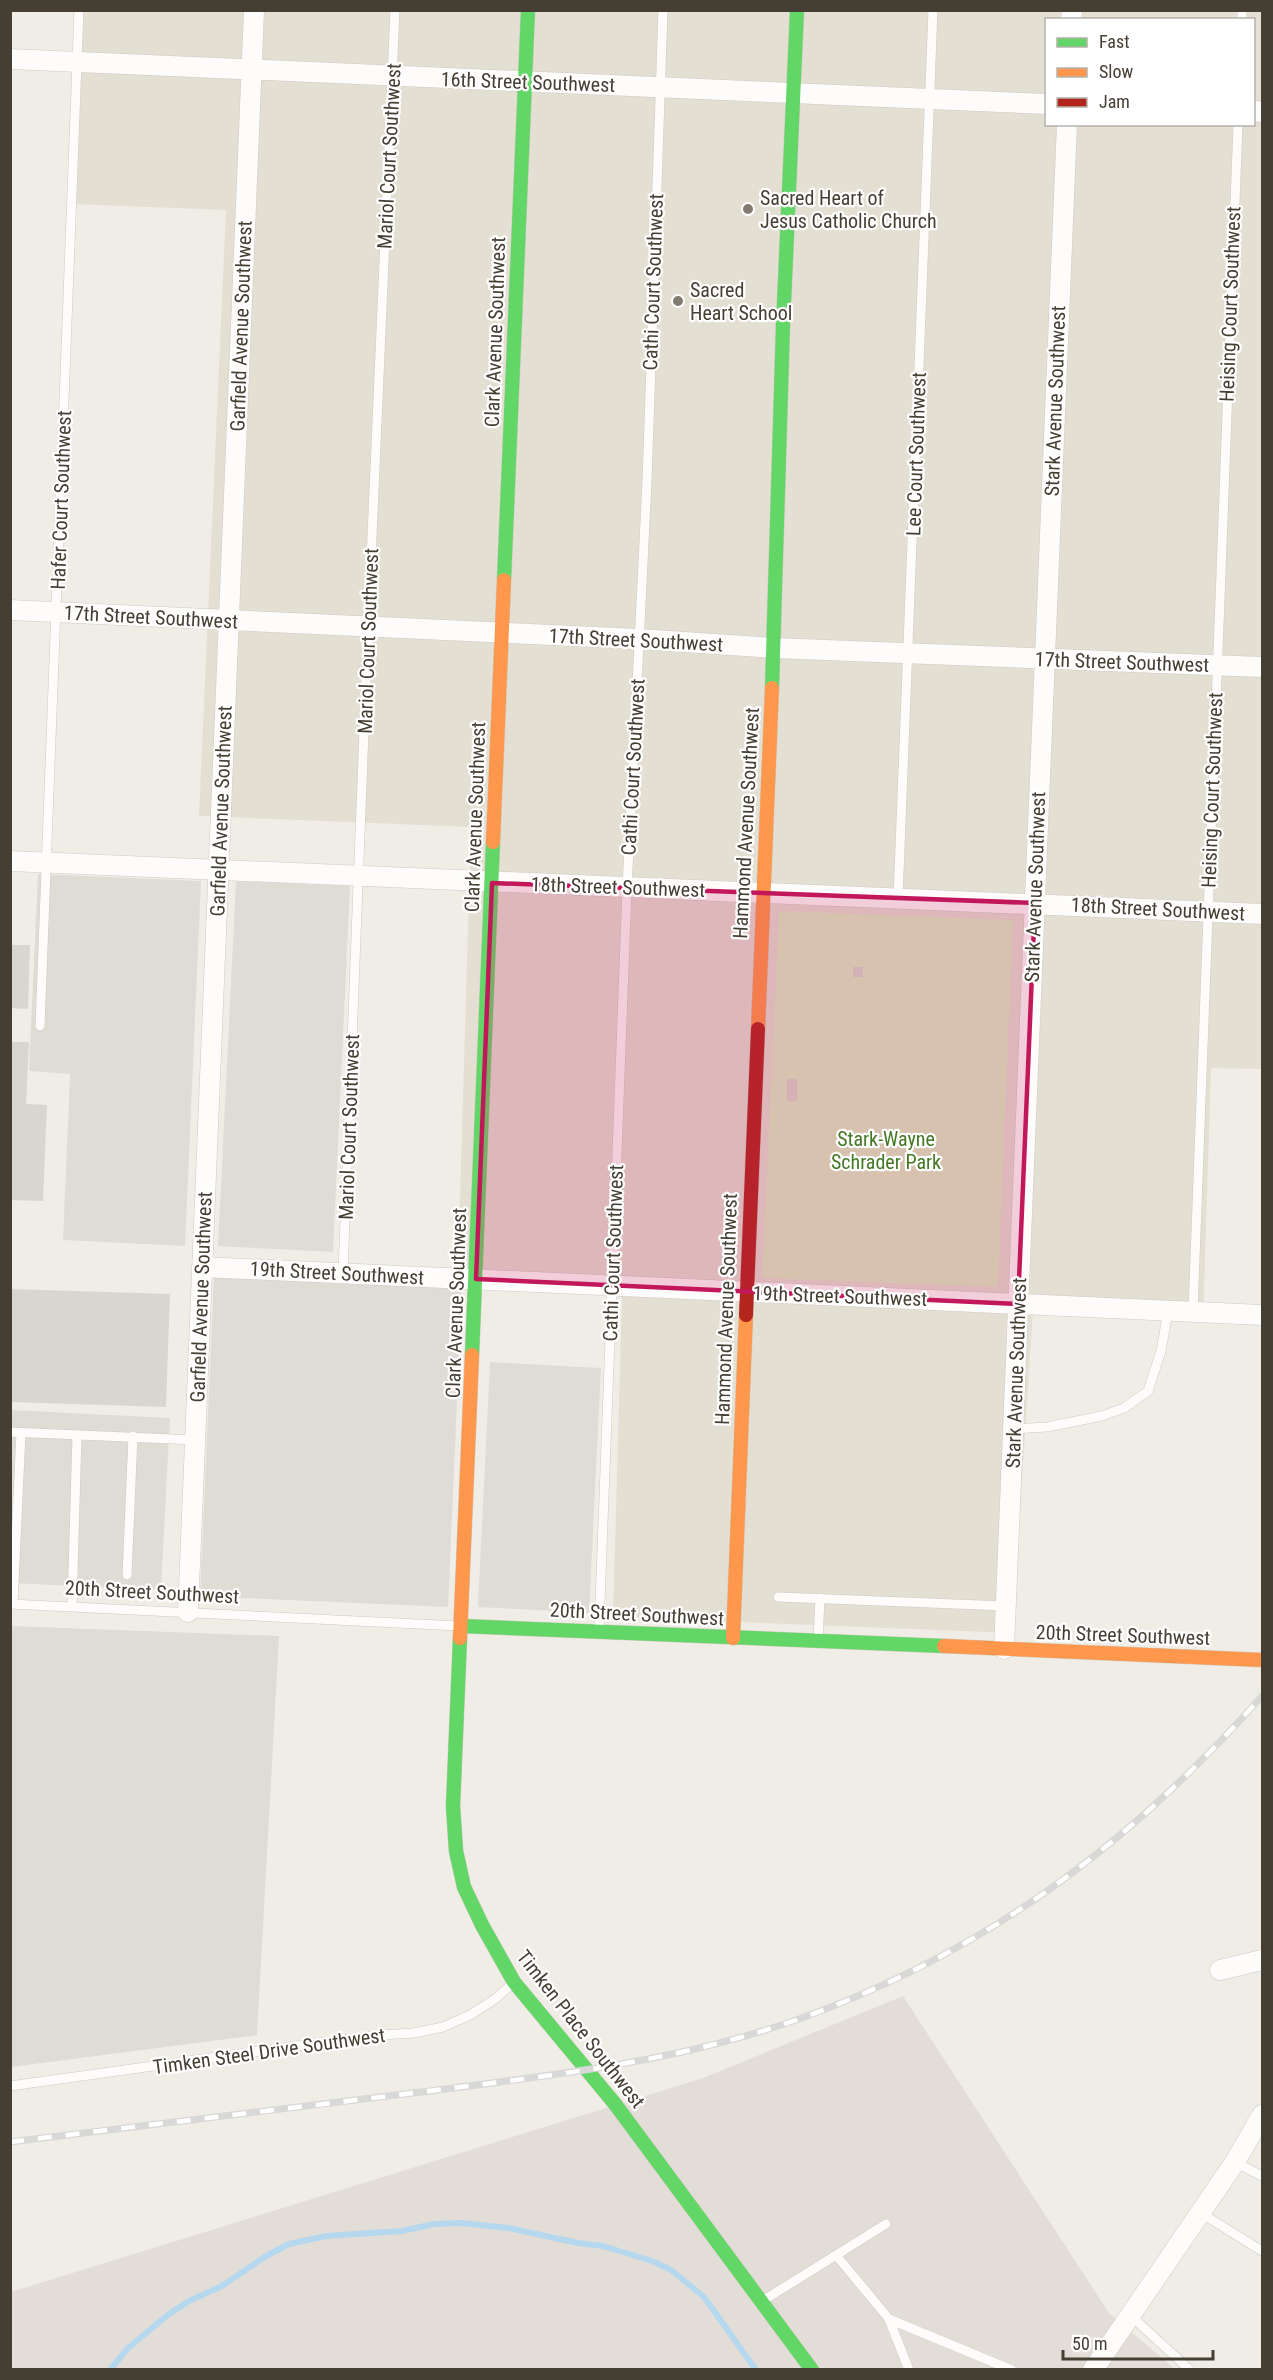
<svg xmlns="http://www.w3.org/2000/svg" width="1273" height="2380" viewBox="0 0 1273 2380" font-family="'Roboto Condensed',sans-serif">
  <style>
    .residential { fill: #e4dfd3; fill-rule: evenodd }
    .industrial { fill: #e2ded7 }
    .green { fill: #dcebc5 }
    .parking { fill: #dfdcd6 }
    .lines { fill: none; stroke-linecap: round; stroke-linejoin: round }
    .stream { stroke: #b5d8ef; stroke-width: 6 }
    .building { fill: #d9d6cf }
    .lane-casing { stroke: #cdcac4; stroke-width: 10 }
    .street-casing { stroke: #cdcac4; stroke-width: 21 }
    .fast-casing { stroke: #cfcabd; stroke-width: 15 }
    .slow-casing { stroke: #cfcabd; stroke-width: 15 }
    .jam-casing { stroke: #cfcabd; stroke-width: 15 }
    .lane { stroke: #fdfcfb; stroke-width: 9 }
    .street { stroke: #fdfcfb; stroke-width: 20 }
    .fast { stroke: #63d668; stroke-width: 14 }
    .slow { stroke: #ff974d; stroke-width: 14 }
    .jam { stroke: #b3261e; stroke-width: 14 }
    .rail-casing { stroke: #d8d8d7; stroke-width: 7 }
    .rail { stroke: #fff; stroke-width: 4.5; stroke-dasharray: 14; stroke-linecap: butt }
    .marked { fill: #c2185b; fill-opacity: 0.2; stroke: #c2185b; stroke-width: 4.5; stroke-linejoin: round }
    .poi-dot { fill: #817b72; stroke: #fff; stroke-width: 2 }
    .labels { text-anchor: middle; stroke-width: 4.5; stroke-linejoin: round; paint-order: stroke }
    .street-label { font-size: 20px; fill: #453e33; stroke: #fff }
    .poi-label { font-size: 20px; fill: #453e33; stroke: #fff; text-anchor: start }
    .park-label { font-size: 20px; fill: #447824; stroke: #fff }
  </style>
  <rect width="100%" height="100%" fill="#f0ede6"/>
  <!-- residential -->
  <path class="residential" d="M79,11H1262V1069L1211,1068L1203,1322L1033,1310L1012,1633L613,1617L622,1297L458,1264L471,827L199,816L226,210L72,204ZM1046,20H1254V124H1046Z"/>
  <!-- industrial -->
  <path class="industrial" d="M903,1996L1109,2313L1175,2369L11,2370V2292L703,2078Z"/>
  <!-- green -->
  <path class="green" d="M779,911L1013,920L998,1287L762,1278Z"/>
  <!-- parking -->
  <path class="parking" d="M38,874L201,881L185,1246L63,1240L70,1074L29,1071Z
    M236,881L350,886L333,1252L218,1246Z
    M214,1276L462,1286L448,1607L200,1596Z
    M490,1362L601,1368L589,1613L478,1607Z
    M11,1410L170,1418L161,1590L11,1583Z
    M11,1626L279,1636L257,2035L11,2067Z"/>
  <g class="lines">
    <!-- stream -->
    <path class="stream" d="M110,2370L127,2349L169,2314L189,2301L222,2286L266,2256L289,2244L326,2236L402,2231L434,2224L461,2223L508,2228L578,2243L603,2246L652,2261L671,2270L704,2297L756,2370"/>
  </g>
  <!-- building -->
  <path class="building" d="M10,945H30L28,1009L10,1008Z
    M853,967H863V977H853Z
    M10,1042H29L26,1104L47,1105L43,1201L10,1200Z
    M787,1079H797V1101H787Z
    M10,1289L170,1294L166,1407L10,1402Z"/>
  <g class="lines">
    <defs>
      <path id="lane" d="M1242,20V10
        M898,898L933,10
        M40,1026L79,10
        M343,1272L368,628L395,10
        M1193,1311L1238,124
        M1013,1429L1047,1427L1102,1416L1124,1408L1148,1391L1161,1351L1168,1311
        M10,1432L195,1440
        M127,1575L133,1436
        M778,1597L1006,1606
        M10,1604L459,1626
        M13,1604L21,1433
        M72,1607L77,1435
        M599,1630L627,888L647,481L663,10
        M818,1639L820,1598
        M10,2086L289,2047L380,2035L414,2033L443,2027L470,2015L495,1999L513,1983
        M1235,2162L1262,2176
        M1201,2213L1262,2251
        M836,2255L889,2319L1012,2370
        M764,2300L886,2224
        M1130,2315L1190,2370
        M889,2319L909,2370"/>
      <path id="street" d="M1071,20L1072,10
        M10,59L1046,104
        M1254,111L1262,112
        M10,610L639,639L774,648L1262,667
        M10,861L1262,914
        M202,1267L1262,1315
        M188,1612L254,10
        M1004,1649L1067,124
        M1220,1970L1262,1960
        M1093,2370L1235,2162L1262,2115"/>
      <path id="fast" d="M504,580L528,10
        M772,688L783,325L797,10
        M472,1355L493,842
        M462,1626L944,1646
        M460,1638L453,1806L456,1851L464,1887L482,1925L514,1982L615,2104L812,2370"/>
      <path id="slow" d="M493,842L504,580
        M758,1029L772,688
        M460,1638L472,1355
        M733,1638L746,1315
        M944,1646L1262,1660"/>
      <path id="jam" d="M746,1315L758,1029"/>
    </defs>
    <!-- lane casing -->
    <use href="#lane" class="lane-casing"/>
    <!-- street casing -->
    <use href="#street" class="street-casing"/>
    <!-- fast casing -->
    <use href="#fast" class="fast-casing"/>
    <!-- slow casing -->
    <use href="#slow" class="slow-casing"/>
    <!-- jam casing -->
    <use href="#jam" class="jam-casing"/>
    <!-- lane -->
    <use href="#lane" class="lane"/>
    <!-- street -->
    <use href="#street" class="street"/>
    <!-- fast -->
    <use href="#fast" class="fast"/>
    <!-- slow -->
    <use href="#slow" class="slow"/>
    <!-- jam -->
    <use href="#jam" class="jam"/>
    <defs>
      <path id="rail" d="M10,2142C147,2125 284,2109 421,2092C548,2076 677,2062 799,2019C986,1952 1131,1844 1262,1696"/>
    </defs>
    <!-- rail casing -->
    <use href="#rail" class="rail-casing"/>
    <!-- rail -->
    <use href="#rail" class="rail"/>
  </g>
  <!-- marked area -->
  <path class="marked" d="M492,883L1035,903L1018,1304L476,1279Z"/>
  <!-- markers -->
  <g class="poi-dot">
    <circle cx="748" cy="209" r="6"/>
    <circle cx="678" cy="301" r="6"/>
  </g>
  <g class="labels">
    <!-- street labels -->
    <g class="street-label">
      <text transform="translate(528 82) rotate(2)" y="7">16th Street Southwest</text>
      <text transform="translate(389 156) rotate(-87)" y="7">Mariol Court Southwest</text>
      <text transform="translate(653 282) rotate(-88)" y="7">Cathi Court Southwest</text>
      <text transform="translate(1230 304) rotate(-88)" y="7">Heising Court Southwest</text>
      <text transform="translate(241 326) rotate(-88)" y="7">Garfield Avenue Southwest</text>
      <text transform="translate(495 332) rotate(-88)" y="7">Clark Avenue Southwest</text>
      <text transform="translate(1055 401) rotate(-88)" y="7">Stark Avenue Southwest</text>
      <text transform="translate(916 454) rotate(-88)" y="7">Lee Court Southwest</text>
      <text transform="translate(61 500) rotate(-88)" y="7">Hafer Court Southwest</text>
      <text transform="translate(151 617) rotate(3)" y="7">17th Street Southwest</text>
      <text transform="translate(636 640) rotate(3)" y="7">17th Street Southwest</text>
      <text transform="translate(368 641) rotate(-88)" y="7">Mariol Court Southwest</text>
      <text transform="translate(1122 662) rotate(2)" y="7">17th Street Southwest</text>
      <text transform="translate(633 767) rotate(-87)" y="7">Cathi Court Southwest</text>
      <text transform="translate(1212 790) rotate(-88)" y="7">Heising Court Southwest</text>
      <text transform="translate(221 811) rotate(-88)" y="7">Garfield Avenue Southwest</text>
      <text transform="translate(475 817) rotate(-88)" y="7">Clark Avenue Southwest</text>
      <text transform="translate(746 823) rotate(-87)" y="7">Hammond Avenue Southwest</text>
      <text transform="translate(618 887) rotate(2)" y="7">18th Street Southwest</text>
      <text transform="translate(1035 887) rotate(-88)" y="7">Stark Avenue Southwest</text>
      <text transform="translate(1158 909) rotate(3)" y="7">18th Street Southwest</text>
      <text transform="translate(349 1127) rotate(-88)" y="7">Mariol Court Southwest</text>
      <text transform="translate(613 1253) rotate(-88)" y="7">Cathi Court Southwest</text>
      <text transform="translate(337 1273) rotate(3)" y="7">19th Street Southwest</text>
      <text transform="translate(840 1296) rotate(2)" y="7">19th Street Southwest</text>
      <text transform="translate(201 1297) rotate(-88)" y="7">Garfield Avenue Southwest</text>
      <text transform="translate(456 1303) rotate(-88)" y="7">Clark Avenue Southwest</text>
      <text transform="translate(726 1309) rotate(-88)" y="7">Hammond Avenue Southwest</text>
      <text transform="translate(1016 1373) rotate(-88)" y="7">Stark Avenue Southwest</text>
      <text transform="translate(152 1592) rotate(3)" y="7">20th Street Southwest</text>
      <text transform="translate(637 1614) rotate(3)" y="7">20th Street Southwest</text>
      <text transform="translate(1123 1635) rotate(2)" y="7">20th Street Southwest</text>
      <text transform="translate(581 2029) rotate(52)" y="7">Timken Place Southwest</text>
      <text transform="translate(269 2051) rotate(-8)" y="7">Timken Steel Drive Southwest</text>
    </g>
    <!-- poi labels -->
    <g class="poi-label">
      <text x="760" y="205">Sacred Heart of<tspan x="760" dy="23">Jesus Catholic Church</tspan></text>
      <text x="690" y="297">Sacred<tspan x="690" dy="23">Heart School</tspan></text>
    </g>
    <!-- park labels -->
    <g class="park-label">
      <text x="886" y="1146">Stark-Wayne<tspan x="886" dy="23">Schrader Park</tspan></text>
    </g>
  </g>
  <!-- border -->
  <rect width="1273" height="2380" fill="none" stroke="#453e33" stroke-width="24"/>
  <!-- legend -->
  <rect x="1045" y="18" width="210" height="108" fill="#ffffff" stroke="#b5b2ad" stroke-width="1.5"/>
  <rect x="1057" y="38" width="30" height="9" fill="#63d668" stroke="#b5b2ad" stroke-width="1.5"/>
  <text x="1099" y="48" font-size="18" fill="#453e33">Fast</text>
  <rect x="1057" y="68" width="30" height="9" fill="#ff974d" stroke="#b5b2ad" stroke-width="1.5"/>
  <text x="1099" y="78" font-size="18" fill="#453e33">Slow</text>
  <rect x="1057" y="98" width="30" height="9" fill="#b3261e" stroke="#b5b2ad" stroke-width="1.5"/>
  <text x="1099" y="108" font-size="18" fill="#453e33">Jam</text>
  <!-- scale -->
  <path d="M1063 2350v9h150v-9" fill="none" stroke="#453e33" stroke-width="3"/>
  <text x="1072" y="2350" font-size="18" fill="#453e33" stroke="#ffffff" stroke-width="4.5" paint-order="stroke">50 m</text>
</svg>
